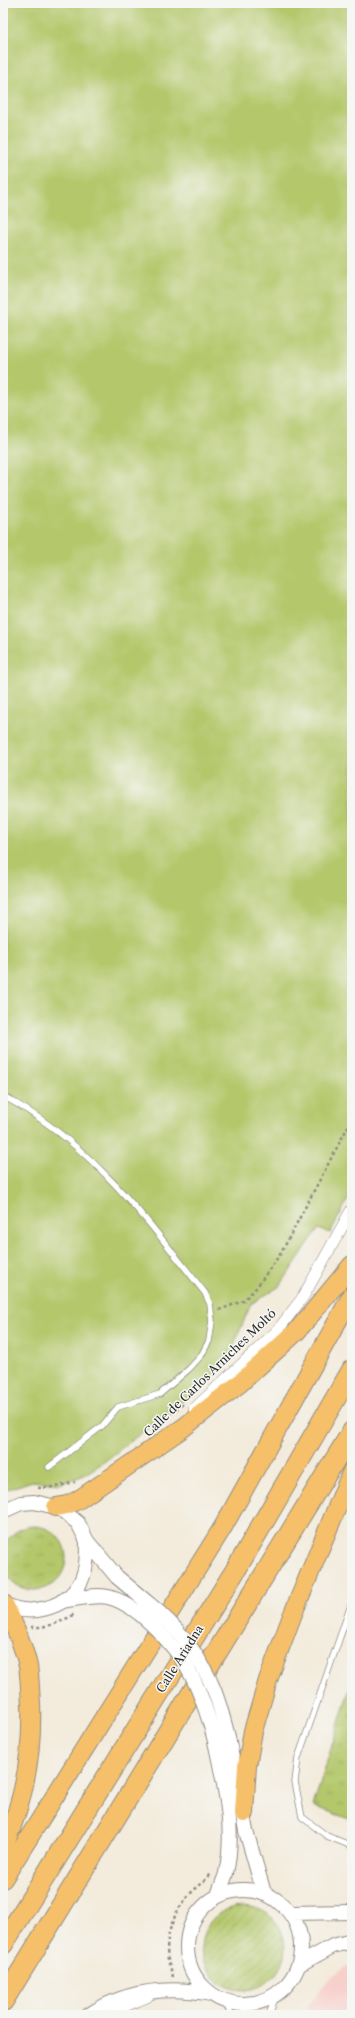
<svg xmlns="http://www.w3.org/2000/svg" width="355" height="2018" viewBox="0 0 355 2018" font-family="'Libre Caslon Text',serif">
  <style>
    .built { fill: #f7d0cc }
    .grass { fill: url(#grass-tufts); stroke: #70794b }
    .garden { fill: url(#garden-furrows); stroke: #70794b }
    .pitch { fill: #b4c76b; stroke: #70794b }
    .lines { fill: none; stroke-linecap: round; stroke-linejoin: round }
    .service-casing { stroke: #8f8b83; stroke-width: 7 }
    .minor-casing { stroke: #8f8b83; stroke-width: 12 }
    .tertiary-casing { stroke: #8f8b83; stroke-width: 16 }
    .trunk-casing { stroke: #8f8b83; stroke-width: 20 }
    .motorway-casing { stroke: #8f8b83; stroke-width: 22 }
    .path { stroke: #8f8b83; stroke-width: 2.5; stroke-dasharray: 3 3; stroke-linecap: butt }
    .service { stroke: #fff; stroke-width: 5.5 }
    .minor { stroke: #fff; stroke-width: 11 }
    .tertiary { stroke: #fff; stroke-width: 14 }
    .trunk { stroke: #f6c06b; stroke-width: 18 }
    .motorway { stroke: #f6c06b; stroke-width: 20 }
    .tertiary-bridge-casing { stroke: #8f8b83; stroke-width: 16; stroke-linecap: butt }
    .tertiary-bridge { stroke: #fff; stroke-width: 14 }
    .labels { text-anchor: middle; stroke-width: 3; stroke-linejoin: round; paint-order: stroke }
    .street-label { font-size: 12px; fill: #2b2b2b; stroke: #f6f6f2 }
  </style>
  <defs>
    <pattern id="grass-tufts" width="24" height="20" patternUnits="userSpaceOnUse"><rect width="24" height="20" fill="#b4c76b"/><path d="M3 7l-1-3M5 7V3M7 7l1-3M15 17l-1-3M17 17v-4M19 17l1-3" fill="none" stroke="#9bab5d"/></pattern>
    <pattern id="garden-furrows" width="10" height="10" patternUnits="userSpaceOnUse"><rect width="10" height="10" fill="#b4c76b"/><path d="M-1 1l2-2M0 10L10 0M9 11l2-2" fill="none" stroke="#9bab5d"/></pattern>
  </defs>
  <rect width="100%" height="100%" fill="#f6f6f2"/>
  <filter id="ink" filterUnits="userSpaceOnUse"><feTurbulence type="fractalNoise" baseFrequency=".025" numOctaves="2"/><feDisplacementMap in="SourceGraphic" scale="8" xChannelSelector="R" yChannelSelector="G"/><feConvolveMatrix kernelMatrix="1 2 1 2 8 2 1 2 1" color-interpolation-filters="sRGB"/></filter>
  <filter id="wash" filterUnits="userSpaceOnUse"><feTurbulence type="fractalNoise" baseFrequency=".012" numOctaves="4" result="noise"/><feDisplacementMap in="SourceGraphic" scale="16" xChannelSelector="R" yChannelSelector="G"/><feGaussianBlur stdDeviation="0.9" result="paint"/><feColorMatrix in="noise" values="0 0 0 0 0 0 0 0 0 0 0 0 0 0 0 0 0 1.4 0 .05"/><feComposite in="paint" operator="in"/></filter>
  <g filter="url(#wash)">
    <rect width="100%" height="100%" fill="#f3ebdb"/>
    <!-- built -->
    <path class="built" d="M352,1963V2015H300L328,1980Z
      M166,2010L203,2012L207,2015H149Z"/>
    <!-- grass -->
    <path class="grass" d="M2 1558a32 32 0 1 1 64 0a32 32 0 1 1-64 0Z
      M352,1681V1820L313,1806Z"/>
    <!-- garden -->
    <path class="garden" d="M201 1948a42 42 0 1 1 84 0a42 42 0 1 1-84 0Z"/>
    <!-- pitch -->
    <path class="pitch" d="M3,3H352V1192L330,1233L318,1229L280,1286L251,1304L227,1361L199,1388L104,1462L82,1476L60,1484L32,1481L3,1491Z"/>
  </g>
  <g filter="url(#ink)">
    <g class="lines">
      <defs>
        <path id="service" d="M3,1096C90,1142 145,1218 205,1293L210,1304L212,1321L209,1341L201,1356L189,1369L160,1394L118,1407L102,1426L49,1467
          M352,1602L298,1758L295,1782L302,1817L327,1836L352,1846
          M224,2001L232,2015
          M269,2015L276,1995"/>
        <path id="minor" d="M194,1409L278,1330L303,1297L352,1209
          M113,2015L125,2006L147,1997"/>
        <path id="tertiary" d="M3,1511L21,1503L34,1502L56,1507L62,1510L78,1523L87,1541L117,1577L148,1603
          M62,1601C98,1595 109,1590 140,1614
          M3,1603C28,1618 65,1609 80,1583C87,1570 87,1555 87,1541
          M228,1737L246,1831L264,1893
          M215,1741C224,1783 236,1829 226,1873C224,1881 220,1888 218,1896
          M187 1947a57 57 0 1 1 114 0a57 57 0 1 1-114 0Z
          M290,1913L352,1912
          M298,1965L333,1946L352,1941
          M89,2015C126,1990 168,1986 211,1994"/>
        <path id="trunk" d="M56,1507L67,1505L78,1500L106,1481L183,1428L239,1384L297,1331L352,1265
          M244,1813L247,1766L253,1731L268,1680L292,1616L352,1471
          M3,1848C24,1802 33,1754 31,1703C30,1691 30,1678 28,1666C23,1644 14,1624 4,1604
          M3,1879L223,1527L352,1295"/>
        <path id="motorway" d="M3,1944L235,1571L352,1370
          M3,2001L352,1432"/>
      </defs>
      <!-- service casing -->
      <use href="#service" class="service-casing"/>
      <!-- minor casing -->
      <use href="#minor" class="minor-casing"/>
      <!-- tertiary casing -->
      <use href="#tertiary" class="tertiary-casing"/>
      <!-- trunk casing -->
      <use href="#trunk" class="trunk-casing"/>
      <!-- motorway casing -->
      <use href="#motorway" class="motorway-casing"/>
      <!-- path -->
      <path class="path" d="M219,1310L243,1301L256,1288L281,1253L352,1119
        M152,1428L183,1404
        M38,1488L55,1487L75,1482
        M31,1627C49,1628 61,1622 76,1613
        M173,1977C172,1971 169,1965 168,1959C164,1936 175,1909 191,1893C198,1886 205,1882 210,1873"/>
      <!-- service -->
      <use href="#service" class="service"/>
      <!-- minor -->
      <use href="#minor" class="minor"/>
      <!-- tertiary -->
      <use href="#tertiary" class="tertiary"/>
      <!-- trunk -->
      <use href="#trunk" class="trunk"/>
      <!-- motorway -->
      <use href="#motorway" class="motorway"/>
      <defs>
        <path id="tertiary-bridge" d="M148,1603C177,1626 200,1655 214,1690C220,1705 224,1721 228,1737
          M140,1614C185,1652 200,1684 215,1741"/>
      </defs>
      <!-- tertiary-bridge casing -->
      <use href="#tertiary-bridge" class="tertiary-bridge-casing"/>
      <!-- tertiary-bridge -->
      <use href="#tertiary-bridge" class="tertiary-bridge"/>
    </g>
  </g>
  <g class="labels">
    <!-- street labels -->
    <g class="street-label">
      <text transform="translate(210 1373) rotate(-44)" y="4">Calle de Carlos Arniches Moltó</text>
      <text transform="translate(180 1659) rotate(-58)" y="4">Calle Ariadna</text>
    </g>
  </g>
  <!-- margin -->
  <rect width="355" height="2018" fill="none" stroke="#f6f6f2" stroke-width="16"/>
</svg>
